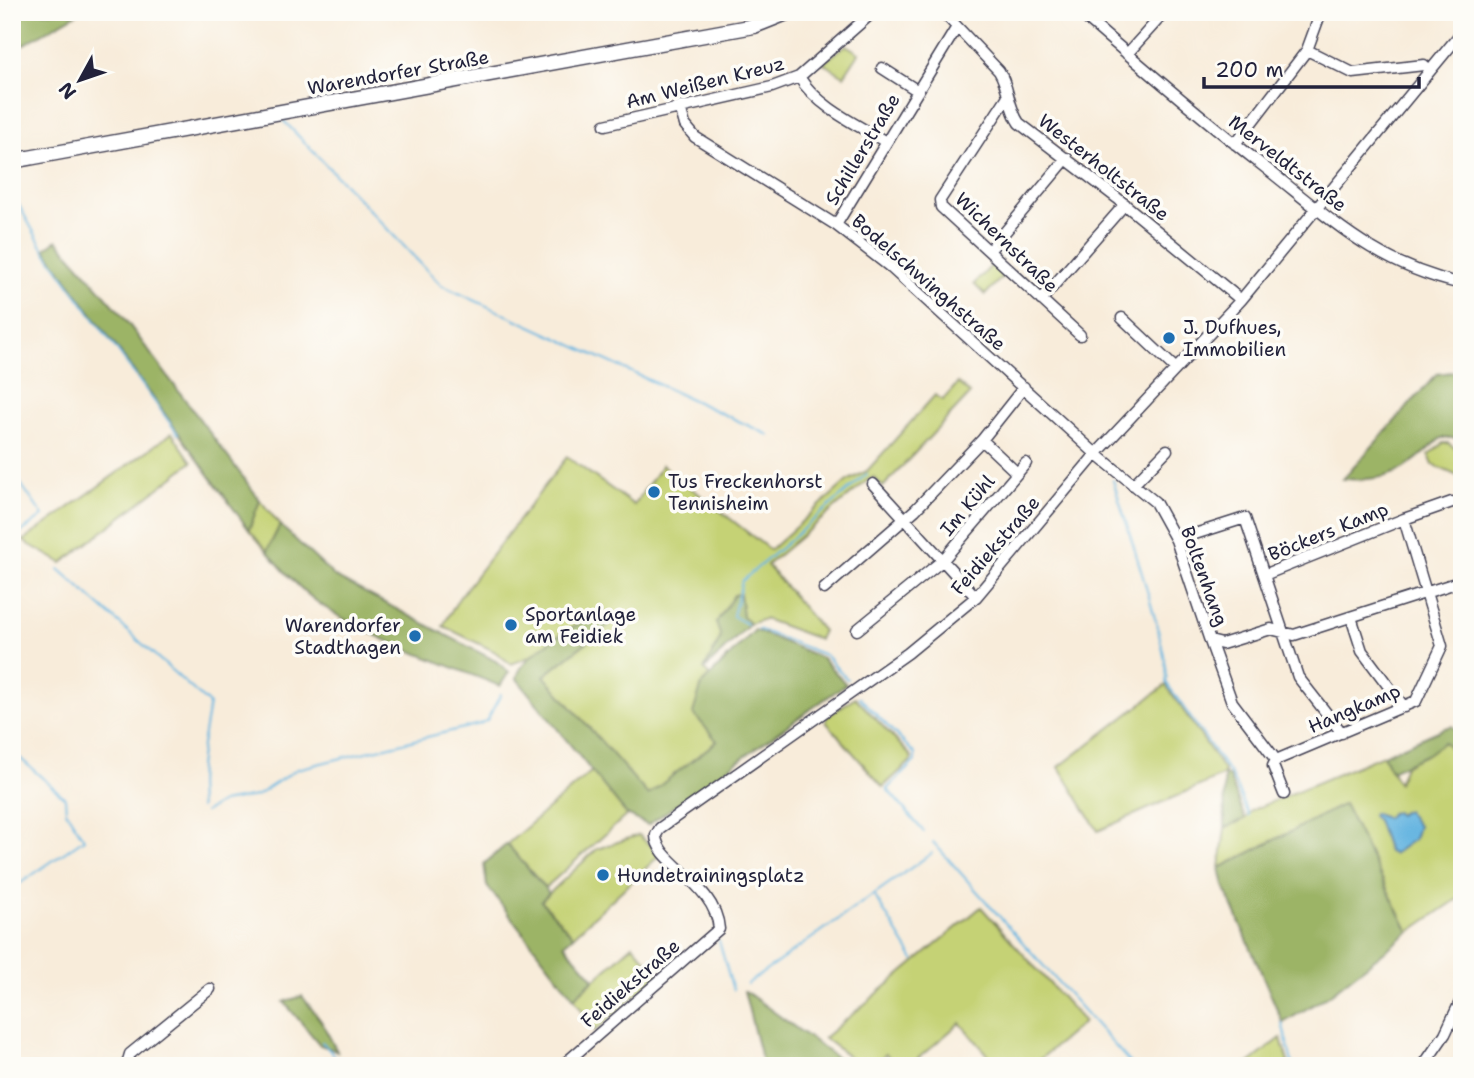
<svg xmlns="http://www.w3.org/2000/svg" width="1474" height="1078" viewBox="0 0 1474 1078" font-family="'Shantell Sans',sans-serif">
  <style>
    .green { fill: #c5d274; stroke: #747a58; stroke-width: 2 }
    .forest { fill: #9cb466; stroke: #5f6b50; stroke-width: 2 }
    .water { fill: #67b6e1; stroke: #446c8e; stroke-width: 2 }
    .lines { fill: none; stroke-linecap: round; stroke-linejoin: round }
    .stream { stroke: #67b6e1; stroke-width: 2 }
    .minor-casing { stroke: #424053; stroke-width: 13 }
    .major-casing { stroke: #424053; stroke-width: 17 }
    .minor { stroke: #fff; stroke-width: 10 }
    .major { stroke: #fff; stroke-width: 14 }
    .poi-dot { fill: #1f6fb2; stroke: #fdfcf7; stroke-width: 2.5 }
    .labels { text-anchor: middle; stroke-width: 7; stroke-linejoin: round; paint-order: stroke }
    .street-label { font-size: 19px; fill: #22223b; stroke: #fdfcf7 }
    .poi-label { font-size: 19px; fill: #22223b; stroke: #fdfcf7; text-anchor: start }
  </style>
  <rect width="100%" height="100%" fill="#fdfcf7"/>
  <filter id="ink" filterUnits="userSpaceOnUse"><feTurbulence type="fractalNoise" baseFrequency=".0143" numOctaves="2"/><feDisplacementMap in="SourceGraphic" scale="14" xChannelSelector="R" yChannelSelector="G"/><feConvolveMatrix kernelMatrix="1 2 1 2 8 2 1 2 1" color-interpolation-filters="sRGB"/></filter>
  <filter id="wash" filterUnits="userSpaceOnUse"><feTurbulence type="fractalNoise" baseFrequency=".00686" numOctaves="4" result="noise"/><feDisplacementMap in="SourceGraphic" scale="28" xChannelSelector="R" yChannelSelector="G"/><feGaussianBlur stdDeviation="1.57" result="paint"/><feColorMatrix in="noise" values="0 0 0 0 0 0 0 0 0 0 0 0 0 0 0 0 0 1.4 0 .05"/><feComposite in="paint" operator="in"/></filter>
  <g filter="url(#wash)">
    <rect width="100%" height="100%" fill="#f8ecda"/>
    <!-- green -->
    <path class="green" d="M846,45L859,53L844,76L823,63Z
      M994,263L1005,274L985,295L974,284Z
      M958,383L970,394L883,487L874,477L867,481L767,565L823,631L819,639L764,619L750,624L743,617L740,595H734L721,637L704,669L710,676L702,684L717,741L648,795L544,676L612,622L602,609L529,657L511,664L494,651L443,626L459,598L567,457L634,505L662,465L770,550L847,481L867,471L935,395L943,400Z
      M172,433L192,462L62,563L23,541Z
      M1443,443H1448L1462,453V478L1433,465L1429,455Z
      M260,500L280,525L267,551L249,530Z
      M1166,685L1224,770V775L1098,831L1059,767Z
      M855,697L912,757L911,761L883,787L826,722L827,717Z
      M1444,741L1462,760V896L1409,932L1344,804L1220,868L1225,828L1245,819L1252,810L1383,755L1398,783L1405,766Z
      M592,771L627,815L545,888L507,844Z
      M639,835L660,855L573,936L541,901L597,849Z
      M981,907L1084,1022L1032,1066H998L960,1023L909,1066H897L886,1054L872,1066H861L824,1038Z
      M633,945L659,975L595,1031L574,998Z
      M1281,1038L1289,1066H1245Z"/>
    <!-- forest -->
    <path class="forest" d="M12,12H80L12,51Z
      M57,240L118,310L260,500L249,530L45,249Z
      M1462,371V438H1441C1404,470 1395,482 1343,479L1437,374Z
      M280,525L335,577L496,661L509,672L500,686C442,662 371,640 320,604C299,589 283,570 267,551Z
      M740,594L743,617L750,624L704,670L721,637L716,623L734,595Z
      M603,609L612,622L544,676L648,795L717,741L693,713L702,684L755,630L822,658L846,684L648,825L627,815L517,679C518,654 582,623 603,609Z
      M1462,725V747L1457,756L1444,742L1428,754L1391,771L1383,755L1445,728L1452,726L1456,731Z
      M1224,775L1229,776L1245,819L1225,828Z
      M1344,804L1409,932L1329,995L1283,1023L1224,886L1220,868Z
      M507,844L549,893L541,901L573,936L564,944L594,979L574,998L487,886L484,864Z
      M744,991H745L848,1066H763Z
      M302,996L321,1021L337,1051L320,1045L284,1002Z"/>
    <!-- water -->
    <path class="water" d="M1406,810L1418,826L1414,839L1393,854L1388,852L1377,820L1372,816L1373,813L1386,818L1391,813L1396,812L1398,815Z"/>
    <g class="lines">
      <!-- stream -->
      <path class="stream" d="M284,121L441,285L769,435
        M12,180L17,202L44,250L178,434
        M12,471L43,516L16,536
        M1113,480C1122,512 1173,661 1166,682L1232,777L1249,816
        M59,569L209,704C204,737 194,774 200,808
        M747,624L733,616L742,581L867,474
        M758,629L825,655L847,679
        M859,697L915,754V761L887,789L924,832
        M12,751L65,798L66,811L84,839L12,889
        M205,812L222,802L256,796L297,769L480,724L487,720L501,694
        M933,842L1133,1066
        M874,895L914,960
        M719,941L733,990
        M747,984L932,853
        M1282,1023L1293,1066
        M322,1042L344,1066"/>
    </g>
  </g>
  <g filter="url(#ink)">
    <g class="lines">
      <defs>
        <path id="minor" d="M943,12L999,71C1009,87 1008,107 1019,123L1117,198L1241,300
          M1079,12C1141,66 1203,119 1267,169C1333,221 1377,265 1462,284
          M1307,50L1353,73L1424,65
          M1127,54L1165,12
          M882,68L918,91
          M799,77C819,108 856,124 886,142
          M1008,96L940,200L941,207L1080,335
          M680,107L685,125L695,137L836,225L889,266L1096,454L1155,502L1176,540L1210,641L1222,644L1271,629L1294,635L1462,581
          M605,125L772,87L799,77L873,12
          M1235,144L1307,50L1321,12
          M836,225L957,27
          M989,251L1067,158
          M1041,300L1125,204
          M1122,318L1176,369
          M982,440L1017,473
          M873,484L976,597
          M1133,485L1167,450
          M1404,519L1452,502
          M1176,540L1245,518L1298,677L1342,733
          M824,589L915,510L982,440L1024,387
          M1351,617L1362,651L1404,707
          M857,630L943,560L1026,463
          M1210,641L1232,702L1276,760L1416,701L1442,646L1404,519L1264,575
          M1276,760L1273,766L1284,794
          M127,1064L130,1054L210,989
          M562,1066L719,929C716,884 655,862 656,835L660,828L908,653L976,597L1096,454L1241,300L1462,32
          M1423,1066L1445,1034L1462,998"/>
        <path id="major" d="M12,161L754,26L789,12"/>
      </defs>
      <!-- minor casing -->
      <use href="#minor" class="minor-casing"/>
      <!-- major casing -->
      <use href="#major" class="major-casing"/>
      <!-- minor -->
      <use href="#minor" class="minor"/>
      <!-- major -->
      <use href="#major" class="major"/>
    </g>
  </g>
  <!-- markers -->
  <g class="poi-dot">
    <circle cx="1169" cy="338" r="7"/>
    <circle cx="654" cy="492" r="7"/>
    <circle cx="511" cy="625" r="7"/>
    <circle cx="415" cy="636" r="7"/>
    <circle cx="603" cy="875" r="7"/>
  </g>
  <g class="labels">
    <!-- street labels -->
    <g class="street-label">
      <text transform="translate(398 72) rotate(-10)" y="7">Warendorfer Straße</text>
      <text transform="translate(705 82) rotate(-14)" y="7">Am Weißen Kreuz</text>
      <text transform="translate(862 149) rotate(-59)" y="7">Schillerstraße</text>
      <text transform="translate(1288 163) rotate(38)" y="7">Merveldtstraße</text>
      <text transform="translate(1104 167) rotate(38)" y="7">Westerholtstraße</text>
      <text transform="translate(1007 242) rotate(44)" y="7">Wichernstraße</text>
      <text transform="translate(929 282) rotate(41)" y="7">Bodelschwinghstraße</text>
      <text transform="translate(967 505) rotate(-50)" y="7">Im Kühl</text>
      <text transform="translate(1328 531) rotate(-22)" y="7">Böckers Kamp</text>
      <text transform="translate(995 545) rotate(-49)" y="7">Feidiekstraße</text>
      <text transform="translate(1205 576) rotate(70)" y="7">Boltenhang</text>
      <text transform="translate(1354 708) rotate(-23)" y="7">Hangkamp</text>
      <text transform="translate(630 983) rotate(-41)" y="7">Feidiekstraße</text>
    </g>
    <!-- poi labels -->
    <g class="poi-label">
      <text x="1183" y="334">J. Dufhues,<tspan x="1183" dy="22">Immobilien</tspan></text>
      <text x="668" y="488">Tus Freckenhorst<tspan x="668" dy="22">Tennisheim</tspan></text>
      <text x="525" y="621">Sportanlage<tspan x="525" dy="22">am Feidiek</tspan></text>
      <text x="401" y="632" text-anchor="end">Warendorfer<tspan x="401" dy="22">Stadthagen</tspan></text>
      <text x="617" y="882">Hundetrainingsplatz</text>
    </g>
  </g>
  <!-- margin -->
  <rect width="1474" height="1078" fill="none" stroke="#fdfcf7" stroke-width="42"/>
  <!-- north arrow -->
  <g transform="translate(80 80) rotate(230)" stroke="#fdfcf7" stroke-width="5" paint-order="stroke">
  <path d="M0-5L12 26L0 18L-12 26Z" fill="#22223b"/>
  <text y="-10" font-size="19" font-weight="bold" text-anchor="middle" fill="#22223b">N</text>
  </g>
  <!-- scale -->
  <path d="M1204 77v10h215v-10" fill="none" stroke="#22223b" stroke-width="3.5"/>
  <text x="1215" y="77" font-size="21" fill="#22223b" stroke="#fdfcf7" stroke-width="5" paint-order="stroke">200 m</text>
</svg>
